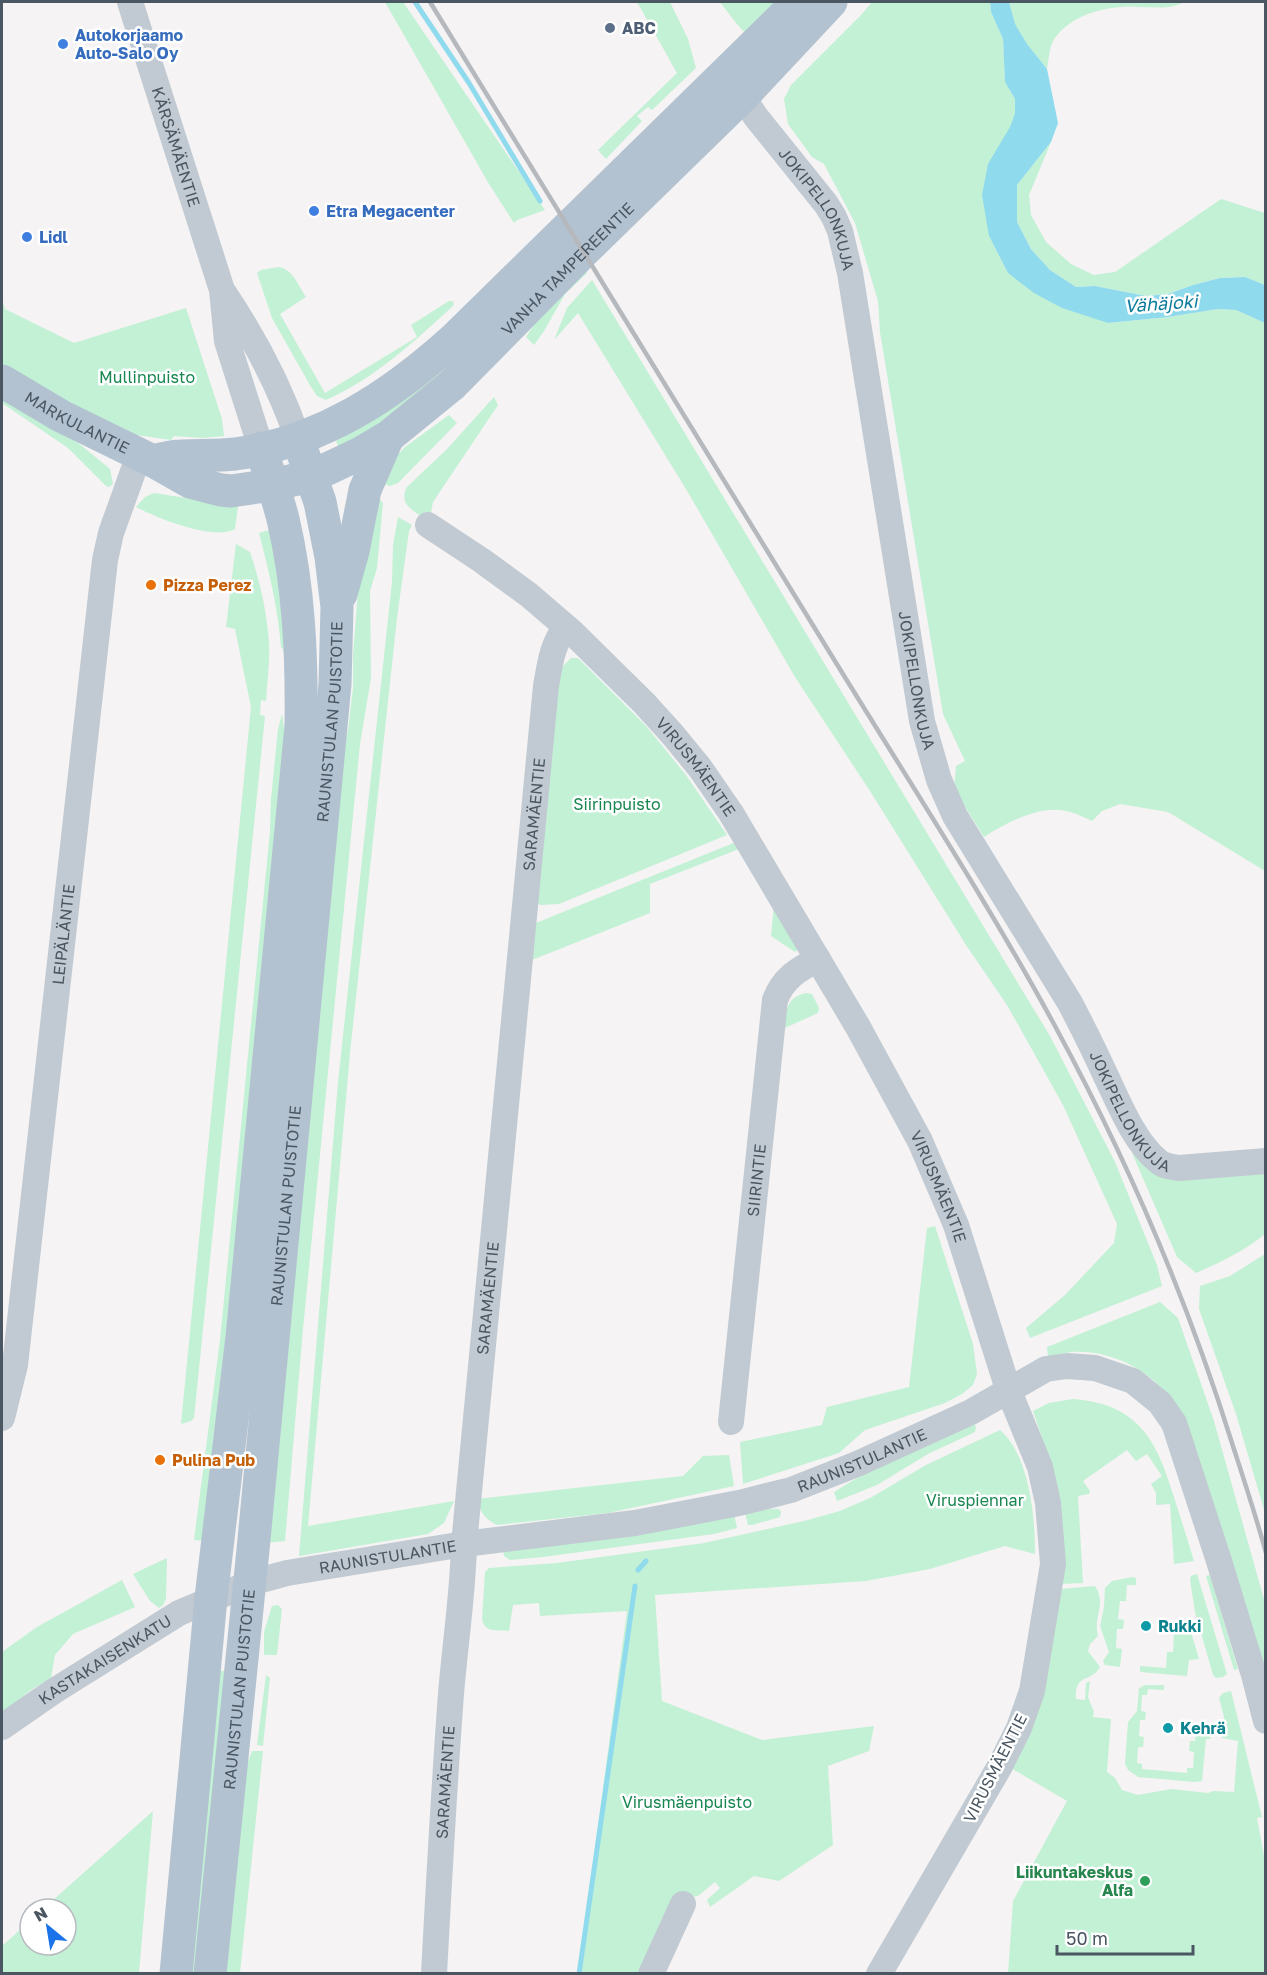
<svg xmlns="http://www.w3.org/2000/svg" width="1267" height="1975" viewBox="0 0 1267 1975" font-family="'Golos Text',sans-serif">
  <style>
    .green { fill: #c3f1d5 }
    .water { fill: #90daee }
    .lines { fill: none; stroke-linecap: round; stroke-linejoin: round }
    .stream { stroke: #90daee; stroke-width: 5 }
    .minor { stroke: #c1cad2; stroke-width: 26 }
    .major { stroke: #b3c2d1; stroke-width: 33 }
    .rail { stroke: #b5b8bd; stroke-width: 4.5 }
    .service-dot { fill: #5c6f8a; stroke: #fff; stroke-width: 2 }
    .shop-dot { fill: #3f7fe0; stroke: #fff; stroke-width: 2 }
    .food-dot { fill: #e8710a; stroke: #fff; stroke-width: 2 }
    .culture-dot { fill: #0f9aa8; stroke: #fff; stroke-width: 2 }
    .leisure-dot { fill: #2e9e5b; stroke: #fff; stroke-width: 2 }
    .labels { text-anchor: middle; stroke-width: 5; stroke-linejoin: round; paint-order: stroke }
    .service-label { font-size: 16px; font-weight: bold; fill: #4e5e75; stroke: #fff; text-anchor: start }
    .shop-label { font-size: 16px; font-weight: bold; fill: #366cbe; stroke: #fff; text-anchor: start }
    .street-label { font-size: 16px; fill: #4a5661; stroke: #fff }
    .park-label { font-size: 16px; fill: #17864f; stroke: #fff }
    .food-label { font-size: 16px; font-weight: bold; fill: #c56008; stroke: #fff; text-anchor: start }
    .culture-label { font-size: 16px; font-weight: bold; fill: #0d838f; stroke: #fff; text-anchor: start }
    .leisure-label { font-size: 16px; font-weight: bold; fill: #27864d; stroke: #fff; text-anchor: end }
    .water-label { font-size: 18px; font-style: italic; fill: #0c7c9b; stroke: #fff }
  </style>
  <rect width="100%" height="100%" fill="#f5f3f3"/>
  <!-- green -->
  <path class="green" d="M385,2H403L545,210L517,220L514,223L489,184Z
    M637,2H670L688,39L696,68L652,110L648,107L637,116L642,121L606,159L598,150L677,73Z
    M720,2H774L779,10L749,37L736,23Z
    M872,2H990L991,12L1003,39L1005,81L1015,99V113L1010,127L989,236L1008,273L1108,323L1168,317L1218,309L1236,310L1265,323V871L1168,812L1120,804L1102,811L1092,821C1085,818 1078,814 1070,812C1042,803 1006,823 984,837L954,789L956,766L965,761L943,714L880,332L878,301L855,223L824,164L812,157L788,124L784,99L791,85L862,14Z
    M1009,2H1184C1170,10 1154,7 1138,7C1109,5 1073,13 1055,38C1049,45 1049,60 1047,69C1031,50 1010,28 1009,2Z
    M1051,142L1029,195L1031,215L1046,242L1071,264L1094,275L1115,272L1221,199L1265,213V285L1245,277L1220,278L1193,285L1167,294L1146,296L1095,286L1076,287L1050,270L1031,249L1017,222V185Z
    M582,266L587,273L565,294L544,331L534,345L526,337L549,302Z
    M278,267C293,269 298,285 306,297L280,314L325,393L417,337L411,325L449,301H453L454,305C415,341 374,379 326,400L317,396L311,387L272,318L257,273L261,270Z
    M592,280L1050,1036L1115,1162L1157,1265L1162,1286L1030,1338L1026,1328L1065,1295L1114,1243L1117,1224L1063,1105L1007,1005L966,945L870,791L795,677L686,489L578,313L554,340L567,308Z
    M2,298L5,309L74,343L186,308L222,419L224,436L203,438L174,436L171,440L130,434L2,367Z
    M456,357L421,397L340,450L336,441L358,428Z
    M2,395L54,426L82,446L110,469L113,484L109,487L106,486L68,448L2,403Z
    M494,397L498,405L433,502L431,513L422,517C410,509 399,502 407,487L447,449Z
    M449,415L457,423L398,483L390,486L378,482L389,464L405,447Z
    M154,493L238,506L235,529C213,541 157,518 136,507L145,497Z
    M378,497L383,503L377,568L370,591L371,678L360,744L303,1329L285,1541L266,1543L338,774L348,730L353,688V655L358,591Z
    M398,517L412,525L409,531L397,618L350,1053L308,1526L454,1501L444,1523L428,1534L299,1556L338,1082L392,582L393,545Z
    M273,529L280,560L284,650L281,647C278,608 269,572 259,533Z
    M236,544L250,552C260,582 267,612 269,644C270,663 267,682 266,701L261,700L260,715L265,716L194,1418L191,1421L181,1424L251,707L235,629L226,627Z
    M571,658H578L646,726L686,775L727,835L559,904L540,905L535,902L560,669Z
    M282,714L286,742L205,1541L194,1540L220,1340L270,831L271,799L278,729Z
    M736,842L739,849L650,884V913L527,962L536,923Z
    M774,904L798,949L795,952L771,936Z
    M806,993L812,994L819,1008L818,1013L785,1028C785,1011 787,997 806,993Z
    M1132,1153L1265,1166V1234C1244,1251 1221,1262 1196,1273L1177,1257Z
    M935,1226L973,1344L977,1374L973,1385L962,1394L945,1403L865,1430L839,1453L743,1484L740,1442L822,1425L827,1407L909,1387L927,1228Z
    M1265,1254V1513L1236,1414L1199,1309L1200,1286L1230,1276Z
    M1160,1302L1178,1318L1214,1421L1265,1603V1693L1178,1408C1155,1373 1114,1349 1071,1352C1063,1353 1055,1355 1048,1357L1047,1347Z
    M1073,1399C1137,1404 1156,1438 1173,1494C1180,1516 1187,1538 1194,1561L1174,1564L1170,1504L1156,1505V1493L1151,1484L1162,1476L1147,1454L1136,1461L1127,1450L1083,1481L1090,1491L1089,1494L1078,1496L1083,1583L1059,1584L1047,1453L1033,1411L1049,1403Z
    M972,1420L976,1427L975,1432L928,1454L877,1485L837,1501L834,1492L867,1472Z
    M1000,1430C1030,1456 1035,1517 1035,1554L1005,1546L930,1569L866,1581L655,1595L662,1701L762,1740L874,1726L869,1751L828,1766L833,1845L779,1881L754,1876L710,1907L707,1900L720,1888L715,1882L698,1896L693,1897L646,1973H578L627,1611L540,1616L539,1603L513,1605L509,1631C496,1630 485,1633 482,1619L485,1572L489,1568L557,1563L704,1543L804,1521L840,1511L872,1497L926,1465Z
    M729,1455L734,1486L608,1513L497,1525C484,1518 481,1513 477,1499L683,1476L703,1456Z
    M770,1509H779L781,1512L780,1517L752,1525H748L745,1512Z
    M734,1514L737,1528L714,1534L543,1557L510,1560L504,1556L503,1550Z
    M167,1558L166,1599L163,1605L159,1608L150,1601L133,1574Z
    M1197,1574L1227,1674L1223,1677L1216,1678L1213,1675L1195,1612L1190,1580L1191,1576Z
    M1210,1575L1238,1669L1234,1670L1206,1576Z
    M1132,1577L1136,1578V1585H1127L1126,1601H1120L1118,1619L1124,1620L1123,1629H1117L1116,1648L1122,1649L1120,1667L1105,1665L1103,1661L1109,1652L1100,1626L1104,1607L1105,1588L1112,1581Z
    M122,1580L135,1607L73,1634L55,1655L51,1678L31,1690L2,1714V1652L37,1627Z
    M1095,1586C1107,1604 1093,1616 1098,1636L1090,1644L1088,1651L1100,1667C1091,1683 1074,1673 1076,1699L1085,1700L1086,1683L1090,1681L1088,1697L1094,1712L1093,1717L1111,1719L1107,1772L1115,1778L1122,1790L1138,1795L1171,1789L1208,1793L1213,1791L1234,1792L1238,1741L1222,1738L1224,1717L1219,1698L1223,1693L1231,1691L1262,1817L1257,1818L1265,1861V1973L1008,1974L1013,1901L1067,1801L1009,1767L1059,1589Z
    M278,1605L282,1609L277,1655H264V1632L272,1606Z
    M1189,1625L1199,1659L1189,1660L1187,1676L1140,1672V1666L1166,1668L1167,1652H1173L1174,1634L1168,1633L1169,1629L1187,1631V1626Z
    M215,1669L231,1673L198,1973L187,1974Z
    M266,1675L270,1678L263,1746L257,1745Z
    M1145,1685H1164V1690L1148,1689L1147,1695H1142L1141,1711L1146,1712L1145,1720H1140L1139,1736L1144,1737L1143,1747H1138L1137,1763L1142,1764V1769L1187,1773V1768H1193L1194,1752L1189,1751L1190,1741H1195L1196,1732L1211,1734L1210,1739H1206L1202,1781L1195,1782L1138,1777L1128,1770L1125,1764L1128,1722L1137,1711L1139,1688Z
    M252,1751H263L240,1973L221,1974L241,1780Z
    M153,1811L139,1973H2V1946L30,1921V1945H66V1909H43Z"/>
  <!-- water -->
  <path class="water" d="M990,2H1009L1015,24L1027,44L1047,69L1058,123L1051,142L1017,185V222L1031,249L1050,270L1076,287L1095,286L1146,296L1168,294L1193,285L1220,278L1245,277L1265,285V323L1236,310L1218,309L1168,317L1108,323L1062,308L1034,293L1008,273L989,236L982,195L988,164L1010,127L1015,113V99L1005,82L1003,39L991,12Z"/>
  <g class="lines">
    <!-- stream -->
    <path class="stream" d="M415,2L469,83L540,201
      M638,1570L646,1561
      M579,1974L635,1586"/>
    <!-- minor -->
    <g class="minor">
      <path id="s1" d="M130,2L222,290L227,341L261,448"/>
      <path id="s2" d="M733,82L756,117L826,204L834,217L840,231L850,273L922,721L939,780L955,816L1070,1003C1082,1026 1094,1050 1105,1074C1118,1101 1134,1142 1158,1161C1163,1166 1172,1167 1179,1168L1266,1161"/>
      <path d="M224,293C255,339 280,387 298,439"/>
      <path id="s3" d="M428,525L481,560L529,595L572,632L645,704L673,735L700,768L731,813L858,1027L920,1141L956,1225L1008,1389L1040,1467L1048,1503L1053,1564L1032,1691L1019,1728L1000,1766L879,1974"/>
      <path id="s4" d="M2,1418L15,1365L105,560L111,533L139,455"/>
      <path id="s5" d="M731,1422L775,1000C783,978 799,969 818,959"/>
      <path id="s6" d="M2,1727L54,1691L179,1613L250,1583L287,1573L464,1544L635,1523L739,1503L791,1490L857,1464L971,1412L1046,1369L1067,1366L1095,1368L1133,1381L1160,1403L1174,1423L1219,1561L1254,1675L1266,1721"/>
      <path id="s7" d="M434,1974C439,1880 444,1787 451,1694C455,1644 463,1594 464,1544L546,686C550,664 552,644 566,627"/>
      <path d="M651,1974L683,1904"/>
    </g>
    <!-- major -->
    <g class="major">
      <path id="s8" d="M2,381L61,416L153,461L190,482L221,490L231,491L272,485L311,476L323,471L359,454L388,437L452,385L583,252L742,97L831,2"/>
      <path d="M153,461C162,459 171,456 180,456C199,455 217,456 235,454C321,442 391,396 454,339L798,2"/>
      <path d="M341,594L353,551L365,490L388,437"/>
      <path d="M176,1974L211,1598L242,1337L301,726C302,656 299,587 283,519C277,495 268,472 261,448"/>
      <path id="s9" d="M210,1974L253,1550L335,684L337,607L331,557L320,502L298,439"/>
    </g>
    <!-- rail -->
    <path class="rail" d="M430,2C563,219 697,436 830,653C906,777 986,899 1055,1026C1127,1159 1187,1299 1232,1443C1244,1480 1256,1516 1266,1553"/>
  </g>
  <!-- markers -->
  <circle class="service-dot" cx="610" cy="28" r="6"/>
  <g class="shop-dot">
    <circle cx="63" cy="44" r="6"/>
    <circle cx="314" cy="211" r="6"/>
    <circle cx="27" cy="237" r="6"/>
  </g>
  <g class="food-dot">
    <circle cx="151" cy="585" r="6"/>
    <circle cx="160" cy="1460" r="6"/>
  </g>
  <g class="culture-dot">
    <circle cx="1146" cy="1626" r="6"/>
    <circle cx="1168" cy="1728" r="6"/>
  </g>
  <circle class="leisure-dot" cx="1145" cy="1881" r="6"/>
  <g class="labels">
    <!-- service labels -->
    <g class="service-label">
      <text x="622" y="34">ABC</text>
    </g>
    <!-- shop labels -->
    <g class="shop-label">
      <text x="75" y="41">Autokorjaamo<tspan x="75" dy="18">Auto-Salo Oy</tspan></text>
      <text x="326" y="217">Etra Megacenter</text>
      <text x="39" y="243">Lidl</text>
    </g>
    <!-- street labels -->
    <g class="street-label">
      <text dy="6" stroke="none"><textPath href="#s1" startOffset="152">KÄRSÄMÄENTIE</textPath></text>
      <text dy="6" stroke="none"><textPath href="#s2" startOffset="154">JOKIPELLONKUJA</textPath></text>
      <text dy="6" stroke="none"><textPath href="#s8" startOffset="670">VANHA TAMPEREENTIE</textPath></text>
      <text dy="6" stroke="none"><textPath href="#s8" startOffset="86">MARKULANTIE</textPath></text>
      <text dy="6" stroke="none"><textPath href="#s2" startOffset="640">JOKIPELLONKUJA</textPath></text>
      <text dy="6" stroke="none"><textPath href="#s9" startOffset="1258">RAUNISTULAN PUISTOTIE</textPath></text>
      <text dy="6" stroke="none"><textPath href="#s3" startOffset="363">VIRUSMÄENTIE</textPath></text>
      <text dy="6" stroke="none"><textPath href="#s7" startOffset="1164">SARAMÄENTIE</textPath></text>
      <text dy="6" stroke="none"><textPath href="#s4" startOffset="488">LEIPÄLÄNTIE</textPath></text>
      <text dy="6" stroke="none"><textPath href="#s2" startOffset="1126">JOKIPELLONKUJA</textPath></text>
      <text dy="6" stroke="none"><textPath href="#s5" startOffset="243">SIIRINTIE</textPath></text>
      <text dy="6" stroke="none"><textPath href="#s3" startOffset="849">VIRUSMÄENTIE</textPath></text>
      <text dy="6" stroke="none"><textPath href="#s9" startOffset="772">RAUNISTULAN PUISTOTIE</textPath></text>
      <text dy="6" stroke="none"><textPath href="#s7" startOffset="678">SARAMÄENTIE</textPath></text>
      <text dy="6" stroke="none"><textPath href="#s6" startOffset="914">RAUNISTULANTIE</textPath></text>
      <text dy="6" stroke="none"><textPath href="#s6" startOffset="428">RAUNISTULANTIE</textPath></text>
      <text dy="6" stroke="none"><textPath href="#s6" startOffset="123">KASTAKAISENKATU</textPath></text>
      <text dy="6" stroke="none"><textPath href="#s9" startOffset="286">RAUNISTULAN PUISTOTIE</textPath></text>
      <text transform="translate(995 1768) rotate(-63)" y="6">VIRUSMÄENTIE</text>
      <text dy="6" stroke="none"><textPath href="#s7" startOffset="192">SARAMÄENTIE</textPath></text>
    </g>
    <!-- park labels -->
    <g class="park-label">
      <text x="147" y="383">Mullinpuisto</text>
      <text x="617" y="810">Siirinpuisto</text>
      <text x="975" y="1506">Viruspiennar</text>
      <text x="687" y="1808">Virusmäenpuisto</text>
    </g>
    <!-- food labels -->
    <g class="food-label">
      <text x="163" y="591">Pizza Perez</text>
      <text x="172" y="1466">Pulina Pub</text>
    </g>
    <!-- culture labels -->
    <g class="culture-label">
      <text x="1158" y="1632">Rukki</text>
      <text x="1180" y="1734">Kehrä</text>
    </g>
    <!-- leisure labels -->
    <g class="leisure-label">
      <text x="1133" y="1878">Liikuntakeskus<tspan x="1133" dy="18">Alfa</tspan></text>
    </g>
    <!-- water labels -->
    <g class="water-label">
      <text transform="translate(1161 304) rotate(-4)" y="6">Vähäjoki</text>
    </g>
  </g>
  <!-- border -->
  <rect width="1267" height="1975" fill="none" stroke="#4a5661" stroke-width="6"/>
  <!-- north arrow -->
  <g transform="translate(48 1927) rotate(330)"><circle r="28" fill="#ffffff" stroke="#b7bbc0" stroke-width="1.5"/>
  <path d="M0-4.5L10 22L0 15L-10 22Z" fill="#1a73e8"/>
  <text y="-9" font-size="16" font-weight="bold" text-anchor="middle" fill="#4a5661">N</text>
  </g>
  <!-- scale -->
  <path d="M1057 1945v9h136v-9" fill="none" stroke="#4a5661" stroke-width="3"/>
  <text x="1066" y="1945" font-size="18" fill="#4a5661" stroke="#ffffff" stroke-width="4.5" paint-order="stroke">50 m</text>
</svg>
